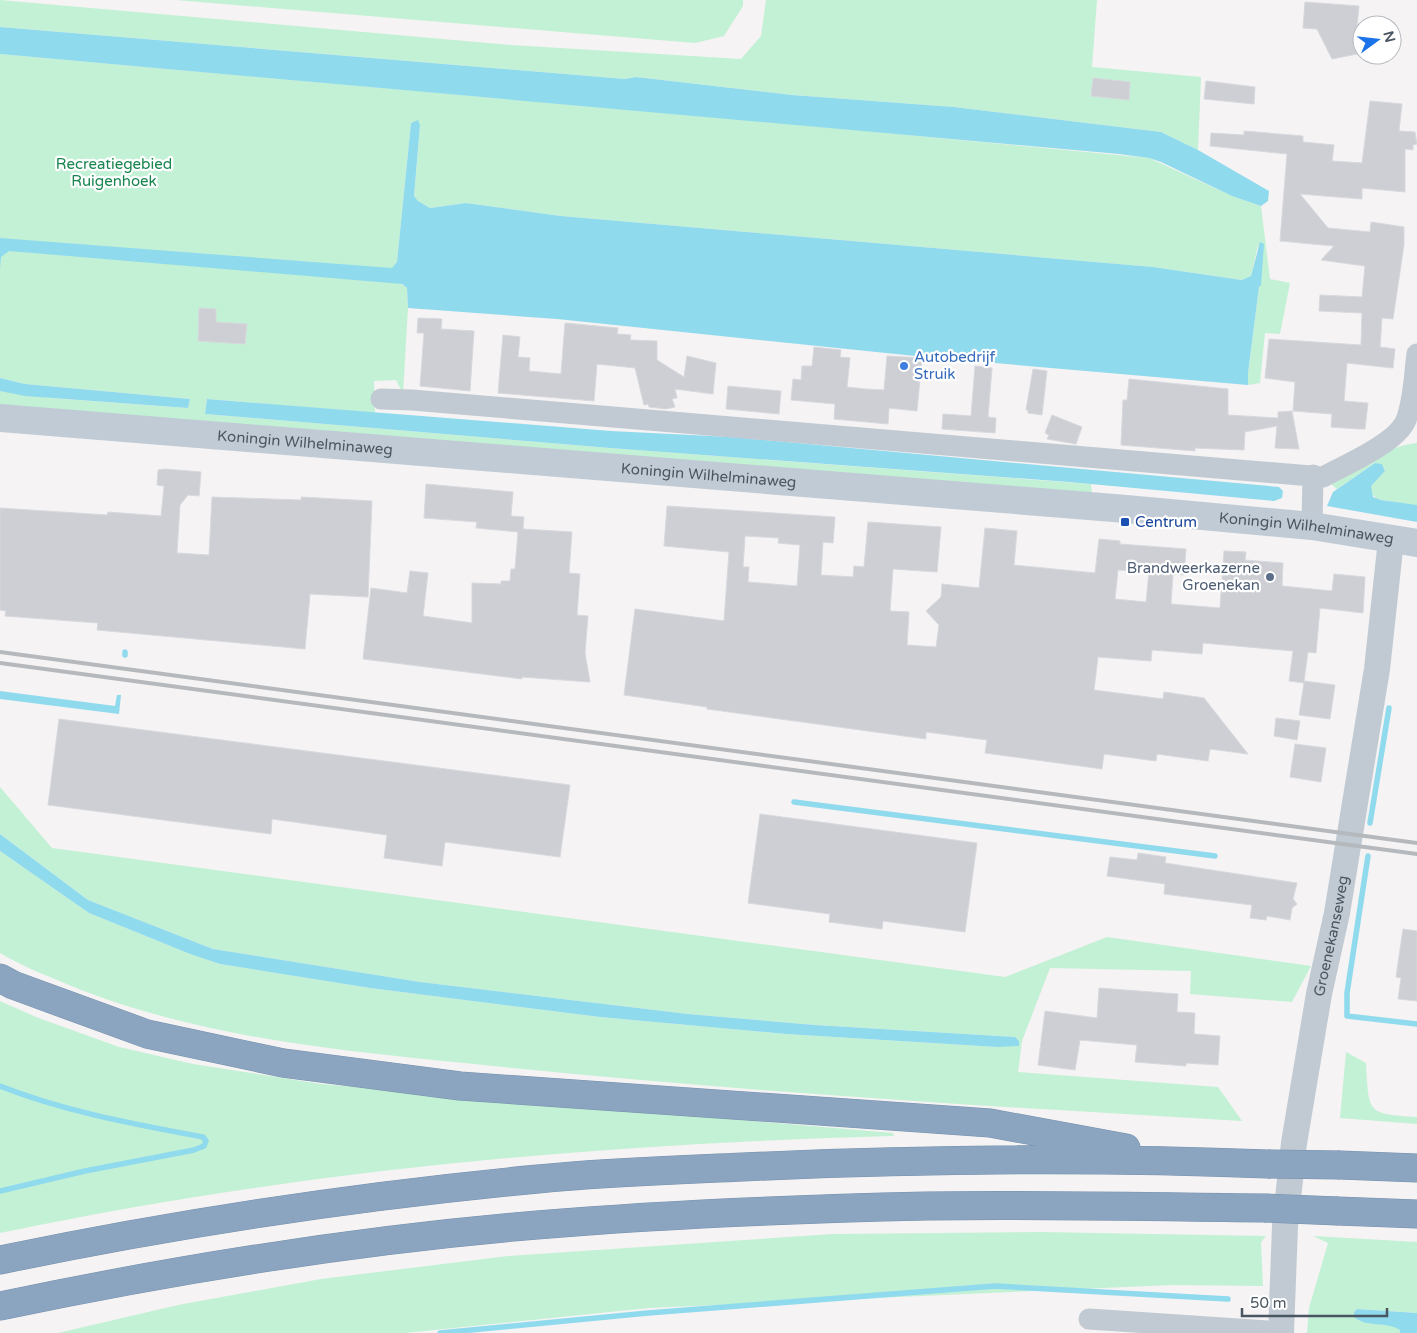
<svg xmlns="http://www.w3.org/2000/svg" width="1417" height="1333" viewBox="0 0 1417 1333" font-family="'Varela Round',sans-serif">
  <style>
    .green { fill: #c3f1d5 }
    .water { fill: #90daee }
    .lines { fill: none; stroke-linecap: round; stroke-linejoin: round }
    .stream { stroke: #90daee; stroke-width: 5.5 }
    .building { fill: #cdcfd5; stroke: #d7d9de; fill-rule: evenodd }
    .motorway-casing { stroke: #7690ad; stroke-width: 29 }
    .minor { stroke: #c1cad2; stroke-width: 21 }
    .tertiary { stroke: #c1cad2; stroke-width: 26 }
    .secondary { stroke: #c1cbd6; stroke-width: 28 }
    .motorway { stroke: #8ba5c1; stroke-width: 28 }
    .rail { stroke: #b5b8bd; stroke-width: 4 }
    .motorway-bridge-casing { stroke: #7690ad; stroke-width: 29; stroke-linecap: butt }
    .motorway-bridge { stroke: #8ba5c1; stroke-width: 28 }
    .shop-dot { fill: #3f7fe0; stroke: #fff; stroke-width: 2 }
    .transit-dot { fill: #1a4fb4; stroke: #fff; stroke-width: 2 }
    .service-dot { fill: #5c6f8a; stroke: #fff; stroke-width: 2 }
    .labels { text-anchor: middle; stroke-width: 4.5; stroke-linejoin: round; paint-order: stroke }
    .park-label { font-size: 15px; fill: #17864f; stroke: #fff }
    .shop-label { font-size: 15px; fill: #366cbe; stroke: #fff; text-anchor: start }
    .street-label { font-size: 15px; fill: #4a5661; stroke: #fff }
    .transit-label { font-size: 15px; fill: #164399; stroke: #fff; text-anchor: start }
    .service-label { font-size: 15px; fill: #4e5e75; stroke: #fff; text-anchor: end }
  </style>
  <rect width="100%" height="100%" fill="#f5f3f3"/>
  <!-- green -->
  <path class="green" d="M0,0L511,45L741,59L761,36L766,0H1097L1092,67L1201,77L1198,150L1161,132L954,107L792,95L636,77L625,79L0,27Z
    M176,0H743V6L724,36L695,43Z
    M0,54L791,124L1149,158L1232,196L1261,206L1270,279L1290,283L1280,334L1265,333L1260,383L1248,385V373L1259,287L1261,284L1258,245L1251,276L1243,280L1153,267L561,216L466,203L430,208L418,201L414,196L420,125L418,121L411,123L397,262L392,269L375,267L407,288L408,308L403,394L396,380L374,381L375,413L207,399L205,414L610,448L1091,484L1092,492L1071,494L0,410V391L50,398L188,408L190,399L25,384L0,378Z
    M1417,443V505L1415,506L1377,499L1371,493V485L1385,471L1384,467L1375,463L1337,489L1331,484C1357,468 1386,446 1417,443Z
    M0,787L52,848L1005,977L1107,937L1311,966L1292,1002L1190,994L1191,971L1050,968L1022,1041L1018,1072L1218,1087L1242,1121C996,1107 749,1092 503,1067C357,1052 206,1041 69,985C45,975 22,966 0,953V851L89,913L190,954L220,964L370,988L600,1017L786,1034L997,1047L1015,1037L815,1025L688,1014L420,982L213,949L88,900L0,834Z
    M0,1001L36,1017L119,1047L193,1064L321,1084L893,1133L894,1136C591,1144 297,1171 0,1233Z
    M1346,1052L1366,1063C1369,1113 1366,1114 1417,1117V1124L1340,1118Z
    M1040,1232L1266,1236L1261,1242L1263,1286L1172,1285L649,1308L405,1333H58L178,1305L321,1279L508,1256L833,1234Z
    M1313,1236L1417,1242V1313L1357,1309L1354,1312L1359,1321L1395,1326L1400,1330V1333H1307L1309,1308L1328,1243Z"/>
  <!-- water -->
  <path class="water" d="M0,27L625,79L636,77L792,95L954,107L1161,132L1198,150L1269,191L1268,201L1261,206L1232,196L1161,162L1149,158L1119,154L0,54Z
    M418,120L420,125L414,196L418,201L430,208L466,203L561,216L1153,267L1242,280L1251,276L1260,242L1264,244L1261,285L1259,287L1248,373V385L925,357L557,319L408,308L407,288L402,284L9,251L1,257L0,269V238L392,268L397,262L411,123Z
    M0,378L25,384L190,399L188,408L25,396L0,391Z
    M207,399L611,431L731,437L1279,487L1283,491L1282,498L1274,501L1069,482L610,448L205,414Z
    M1375,463L1382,464L1385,471L1371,486L1373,497L1381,500L1417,505V522L1327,506L1333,492Z
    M0,691L115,706L117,695H121L119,714L0,699Z
    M0,834L88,900L213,949L420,982L688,1014L815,1025L1015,1037L1019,1041V1046L997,1047L786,1034L600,1017L370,988L220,964L190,954L89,913L0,851Z
    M1357,1309L1417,1313V1333H1400V1330C1387,1321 1366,1328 1354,1317V1312Z"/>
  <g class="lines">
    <!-- stream -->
    <path class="stream" d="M125,655V652
      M794,802L1215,856
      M1370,823L1389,708
      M1368,856L1347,993V1016L1417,1024
      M0,1086C66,1112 134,1124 203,1137L206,1141L204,1146L194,1150L85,1171L0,1191
      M440,1333L648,1313L995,1286L1228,1299"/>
  </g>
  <!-- building -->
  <path class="building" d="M1305,2L1359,6L1356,36L1362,37V53L1332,59L1317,29L1303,28Z
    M1093,78L1130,82L1129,100L1091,96Z
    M1206,81L1255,87L1254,104L1204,99Z
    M1370,101L1402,104L1399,131L1415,132L1417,144L1413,145V150L1405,149V192L1362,188V199L1300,194L1328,228L1370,232L1371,222L1404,227V245L1393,319L1382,318L1380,347L1395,349L1393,368L1347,363L1344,401L1368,403L1365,429H1358L1331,427L1332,414L1293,411L1295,382L1265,378L1269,339L1361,345L1362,313L1319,311L1320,295L1362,297L1365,266L1321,260L1334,246L1280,241L1287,154L1210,146L1211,133L1244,135V131L1303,136V142L1334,145L1332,161L1362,163Z
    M199,308L216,309V322L247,324L245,344L198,341Z
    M418,318L442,319L441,329L474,331L470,391L420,386L424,333H417Z
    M565,323L618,328L617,334L631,335L630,340L657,341V360L684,377L687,356L716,363L713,394L675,389L677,398L672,399L675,407L666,409L649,407L648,404L644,405L635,368L597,364L594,401L498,393L503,335L520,337L518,357L530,358L529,371L561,374Z
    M814,347L841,350L840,357L850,358L847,387L865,389L884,390L887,356L922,358L917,411L889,408L888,424L834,419L835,404L791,400L793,379L801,380L802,366H812Z
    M975,366L992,368L988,417L996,418L995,433L942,429L943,414L971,416Z
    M1033,369L1047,371L1042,415L1028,413V410H1026Z
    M1129,379L1228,389V415L1278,418V412L1292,411L1299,449L1275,448L1277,426L1245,432L1244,450L1195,448V451L1121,445L1123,400H1127Z
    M728,386L781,391L779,414L726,409Z
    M1052,415L1082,427L1076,444L1047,439L1049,435L1045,433Z
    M165,469L201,472L199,496L188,495L180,505L177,553L209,555L212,497L301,500V497L372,501L368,597L310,594L305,649L97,630L98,623L5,616L6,611L0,610V508L107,515L108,512L161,516L164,486L157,485L158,470Z
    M426,484L513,492L511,516L524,517L523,529L572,532L569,573L580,574L577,615L588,616L585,653L590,682L522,677V679L363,659L371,588L407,593L410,571L428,573L423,616L472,623V583L501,584V581H510L511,569H515L518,532L476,528L477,522L424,518Z
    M667,506L835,517L833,543L823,542L821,575L853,577L854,566L864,567L868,522L941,527L937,572L893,569L890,611L909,612L907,645L936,647L939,625L926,611L941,597L942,584L979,588L985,528L1017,531L1014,565L1095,573L1099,539L1120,541V544L1186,549L1184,575L1173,574L1171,604L1220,608L1224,551L1246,552L1245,560L1283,563L1282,586L1332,591L1334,574L1365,577L1363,613L1320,608L1316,653L1308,652L1304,681L1335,685L1330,719L1299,715L1304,683L1289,681L1293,651L1203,643L1202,654L1152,650L1151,661L1098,657L1094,690L1163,699L1164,692L1204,698L1248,754L1210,749L1208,761L1157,754L1156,761L1104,754L1102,769L985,753L987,740L926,732V739L707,709V707L624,695L635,609L724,621L729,552L664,546ZM745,536L779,538L778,543L800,545L797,586L748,582L749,567H743ZM1118,570L1149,572L1146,602L1115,599Z
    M1276,718L1300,721L1297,740L1274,736Z
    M59,719L570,785L560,857L445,842L442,866L384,858L387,835L272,819L271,834L48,805Z
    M1295,744L1326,748L1321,782L1290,777Z
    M760,814L977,843L965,932L883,921L882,929L829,922L830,914L748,903Z
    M1138,853L1166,857L1165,863L1297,883L1293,899L1297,904L1292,908L1290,920L1267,916L1266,920L1250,918L1252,905L1164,894L1165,884L1107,876L1110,857L1137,860Z
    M1403,929L1417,931V1001L1398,999L1401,978L1396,977Z
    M1099,988L1178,994L1177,1012L1195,1013L1194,1034L1220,1036L1218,1065L1186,1063V1066L1135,1062L1137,1045L1080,1040L1075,1070L1038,1065L1045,1011L1097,1018Z"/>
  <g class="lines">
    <defs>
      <path id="motorway" d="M0,978L13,985L147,1034L283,1063L460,1086L990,1123L1126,1148
        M1340,1165L1417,1168
        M1338,1211L1417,1214
        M0,1260C178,1223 358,1196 538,1179C606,1172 675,1170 743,1167C918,1159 1094,1157 1268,1164
        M0,1306C177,1269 356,1240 537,1225C666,1214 796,1209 926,1206C1039,1204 1152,1207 1265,1208"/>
    </defs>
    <!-- motorway casing -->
    <use href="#motorway" class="motorway-casing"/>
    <!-- minor -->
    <path class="minor" d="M381,399L412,400L1323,477C1345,465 1397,443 1406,420C1414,400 1414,375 1417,354
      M1312,526L1313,475
      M1089,1319L1281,1332"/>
    <!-- tertiary -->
    <path class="tertiary" id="s1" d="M1281,1333L1285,1226L1294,1143L1319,994L1337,913L1377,669L1391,540"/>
    <!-- secondary -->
    <path class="secondary" id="s2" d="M0,418L1126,509L1312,526L1417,543"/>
    <!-- motorway -->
    <use href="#motorway" class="motorway"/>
    <!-- rail -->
    <path class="rail" d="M0,652L1417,843
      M0,663L1417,854"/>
    <defs>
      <path id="motorway-bridge" d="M1268,1164L1340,1165
        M1265,1208L1338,1211"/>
    </defs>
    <!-- motorway-bridge casing -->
    <use href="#motorway-bridge" class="motorway-bridge-casing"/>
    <!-- motorway-bridge -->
    <use href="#motorway-bridge" class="motorway-bridge"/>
  </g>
  <!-- markers -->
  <circle class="shop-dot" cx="904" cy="366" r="5"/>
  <rect class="transit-dot" x="1120" y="517" width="10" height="10" rx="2.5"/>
  <circle class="service-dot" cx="1270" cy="577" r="5"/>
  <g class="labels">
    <!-- park labels -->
    <g class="park-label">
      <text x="114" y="169">Recreatiegebied<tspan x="114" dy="17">Ruigenhoek</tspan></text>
    </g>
    <!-- shop labels -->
    <g class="shop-label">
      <text x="914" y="362">Autobedrijf<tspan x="914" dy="17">Struik</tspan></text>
    </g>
    <!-- street labels -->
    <g class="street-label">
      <text dy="5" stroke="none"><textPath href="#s2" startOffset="306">Koningin Wilhelminaweg</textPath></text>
      <text dy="5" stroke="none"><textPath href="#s2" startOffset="711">Koningin Wilhelminaweg</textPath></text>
      <text dy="5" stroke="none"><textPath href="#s2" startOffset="1311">Koningin Wilhelminaweg</textPath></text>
      <text dy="5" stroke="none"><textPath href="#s1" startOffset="401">Groenekanseweg</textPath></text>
    </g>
    <!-- transit labels -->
    <g class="transit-label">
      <text x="1135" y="527">Centrum</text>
    </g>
    <!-- service labels -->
    <g class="service-label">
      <text x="1260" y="573">Brandweerkazerne<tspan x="1260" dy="17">Groenekan</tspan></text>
    </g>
  </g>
  <!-- north arrow -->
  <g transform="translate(1377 40) rotate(75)"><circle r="24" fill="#ffffff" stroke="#b7bbc0"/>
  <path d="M0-4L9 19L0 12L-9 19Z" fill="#1a73e8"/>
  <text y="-8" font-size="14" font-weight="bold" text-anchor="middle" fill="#4a5661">N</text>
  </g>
  <!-- scale -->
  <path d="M1242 1308v8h145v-8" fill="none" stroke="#4a5661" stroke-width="2.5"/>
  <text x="1250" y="1308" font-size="15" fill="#4a5661" stroke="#ffffff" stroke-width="4" paint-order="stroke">50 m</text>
</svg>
